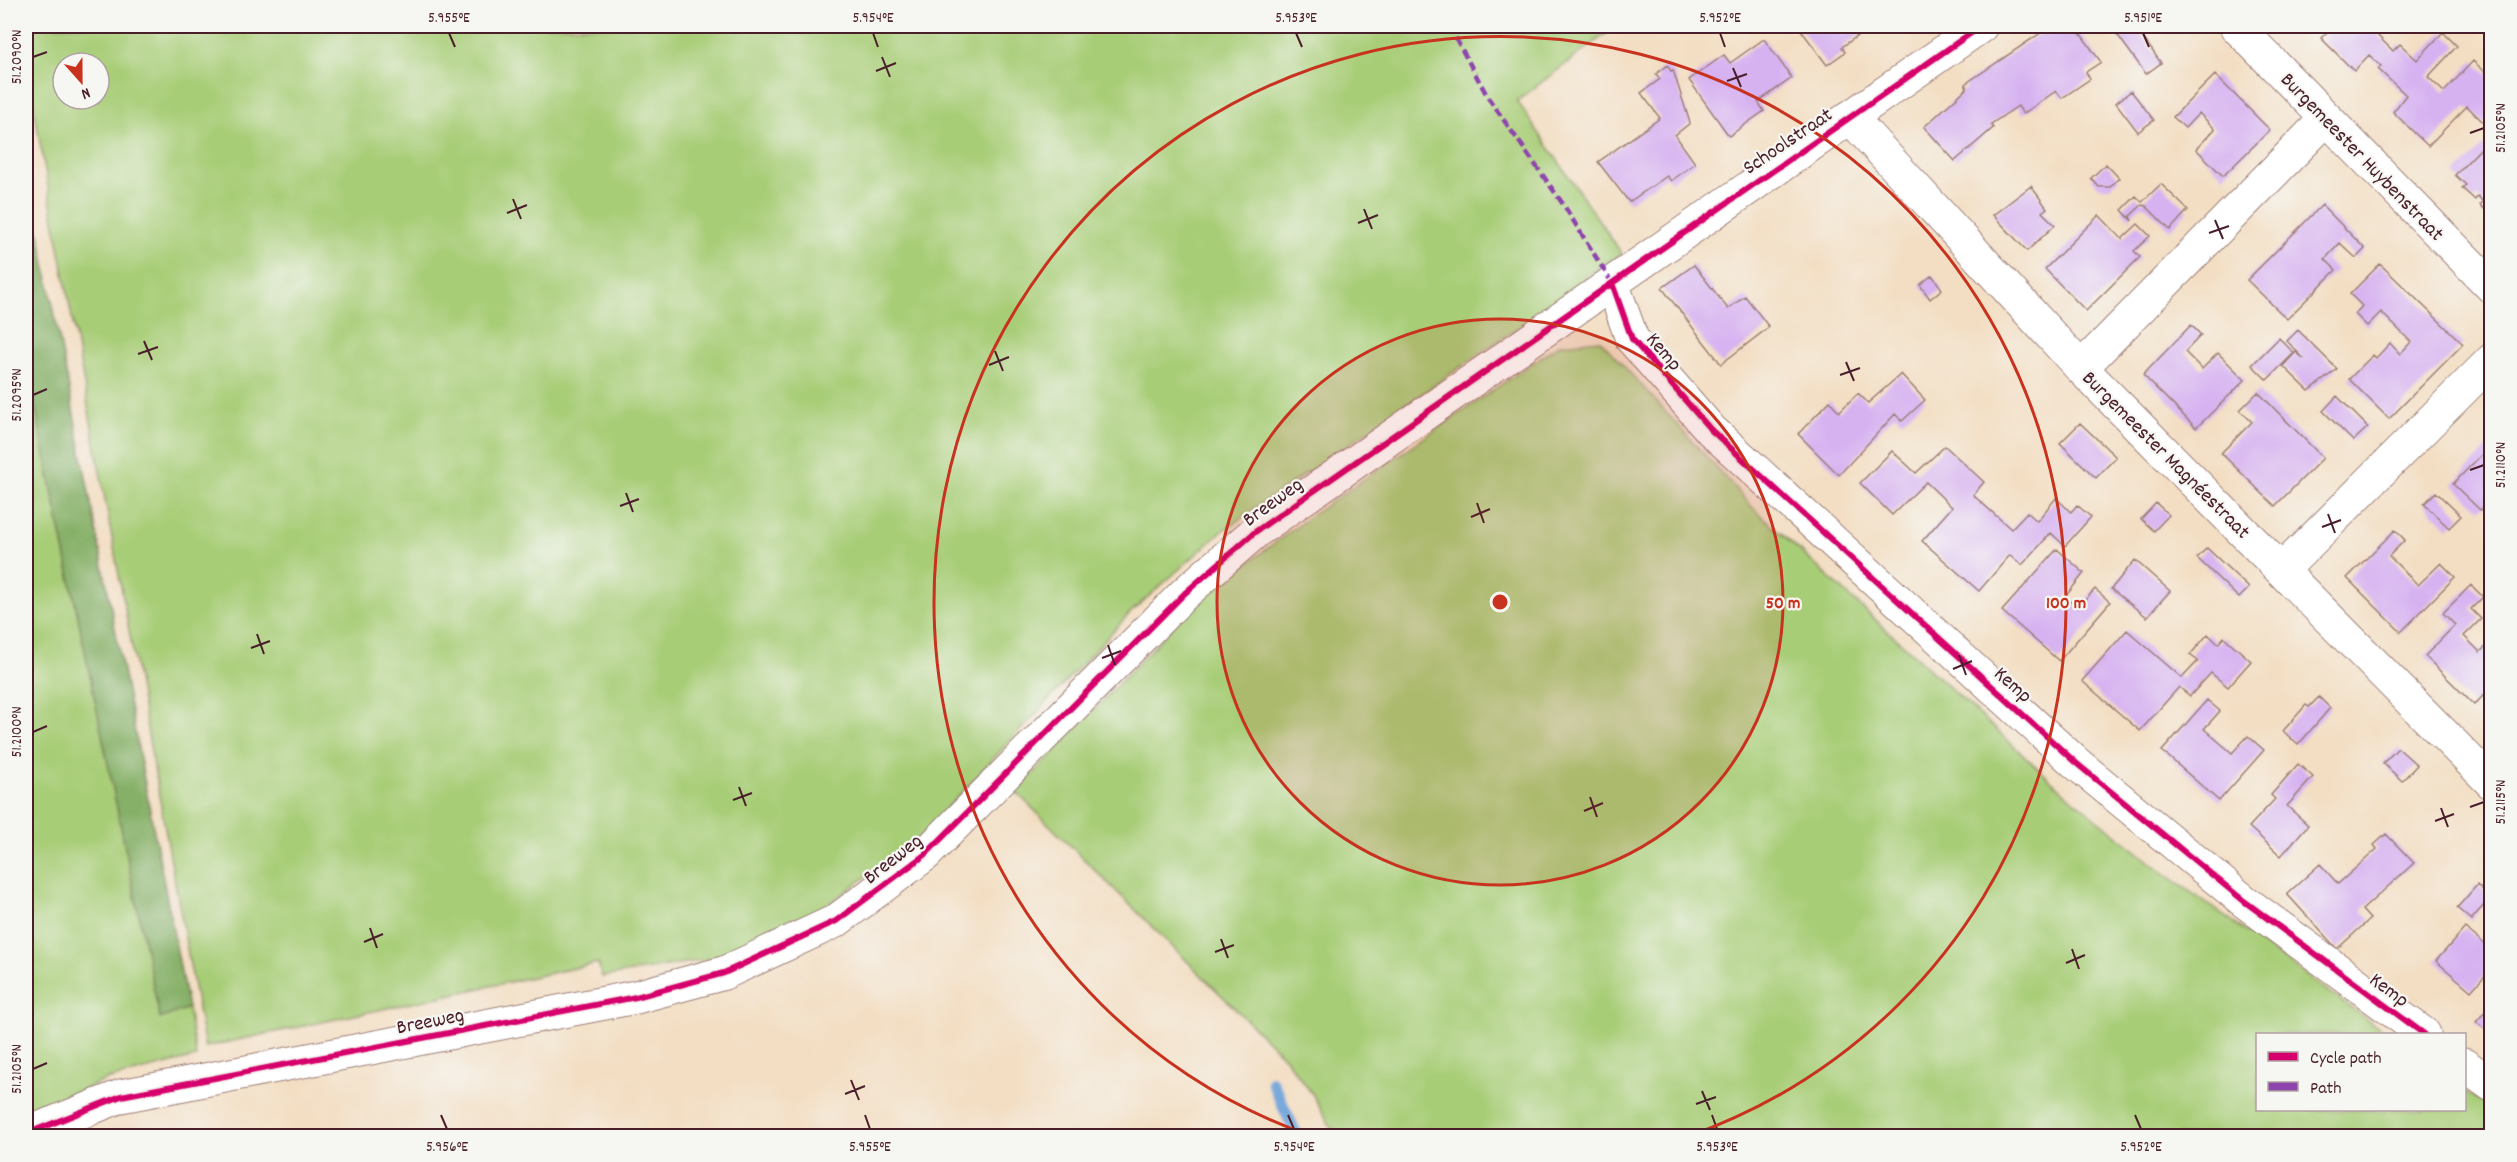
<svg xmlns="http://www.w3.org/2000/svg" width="2517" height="1162" viewBox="0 0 2517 1162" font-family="Dekko,sans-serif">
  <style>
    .green { fill: #a8cd77; stroke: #797651; stroke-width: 1.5; fill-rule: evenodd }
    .forest { fill: #86b068; stroke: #68684a; stroke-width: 1.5 }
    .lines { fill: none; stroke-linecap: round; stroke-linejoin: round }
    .stream { stroke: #6ca1d9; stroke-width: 12 }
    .building { fill: #d7b2f1 }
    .minor-casing { stroke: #9e7e77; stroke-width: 35 }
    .minor { stroke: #fff; stroke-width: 33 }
    .quiet { stroke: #8e44ad; stroke-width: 4.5; stroke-dasharray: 9 4.5; stroke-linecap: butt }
    .cycleway-casing { stroke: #f6f6f2; stroke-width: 10 }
    .cycleway { stroke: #d6006c; stroke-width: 6 }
    .ticks { fill: none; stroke: #4a1f2b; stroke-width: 2 }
    .ring { fill: none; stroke: #c8321e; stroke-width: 3 }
    .labels { text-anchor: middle; stroke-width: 4.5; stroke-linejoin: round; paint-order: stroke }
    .street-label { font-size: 21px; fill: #4a1f2b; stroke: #f6f6f2 }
    .centre { fill: #c8321e; stroke: #f6f6f2; stroke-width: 3 }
    .ring-label { font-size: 18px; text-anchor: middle; font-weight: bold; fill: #c8321e; stroke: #f6f6f2; stroke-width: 4.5; stroke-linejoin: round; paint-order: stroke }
    .neatline { fill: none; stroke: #4a1f2b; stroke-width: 2 }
    .ticks-label { font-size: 15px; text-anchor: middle; fill: #4a1f2b }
  </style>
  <rect width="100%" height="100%" fill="#f6f6f2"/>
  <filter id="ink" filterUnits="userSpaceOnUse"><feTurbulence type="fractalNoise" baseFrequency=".0167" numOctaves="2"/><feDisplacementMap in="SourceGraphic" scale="12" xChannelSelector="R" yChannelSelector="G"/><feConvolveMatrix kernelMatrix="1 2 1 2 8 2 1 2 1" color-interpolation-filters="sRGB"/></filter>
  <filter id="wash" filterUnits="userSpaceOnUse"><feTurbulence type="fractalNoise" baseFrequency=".008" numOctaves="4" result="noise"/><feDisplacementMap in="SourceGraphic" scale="24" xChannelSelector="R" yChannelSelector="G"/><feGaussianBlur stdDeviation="1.35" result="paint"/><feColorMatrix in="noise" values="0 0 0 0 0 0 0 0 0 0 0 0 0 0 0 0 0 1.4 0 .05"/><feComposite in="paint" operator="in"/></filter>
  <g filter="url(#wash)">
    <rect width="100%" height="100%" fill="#f3dec3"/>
    <!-- green -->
    <path class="green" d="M26,26H1616L1517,101L1622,254L1585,276L1587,280L1221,532L1130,613L917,840L827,905L720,957L602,977L598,963L205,1047L26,66ZM63,63H99V99H63Z
      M1600,340L1754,509L2063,791L2156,867L2387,1034H2258V1110H2464L2465,1091L2491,1110V1136H1336L1313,1095L1285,1058L1016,792L1196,602L1309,517L1560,344Z
      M26,362L160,1018L188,1008L196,1057L109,1079L26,1113Z"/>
    <!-- forest -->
    <path class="forest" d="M26,165L188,1008L160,1019L26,362Z"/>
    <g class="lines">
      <!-- stream -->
      <path class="stream" d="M1272,1082L1297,1136"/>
    </g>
    <g id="blocks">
      <!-- building -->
      <path class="building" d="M1798,26H1871L1842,47L1845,52L1827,65Z
        M2051,26H2075L2101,62L2086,72L2090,79L2062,98L2056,91L2023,114L2018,106L1991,124L1993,128L1955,161L1924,127L1967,88L1965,84Z
        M2111,26H2141L2137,29L2161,63L2146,74Z
        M2333,26H2389L2378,36L2393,51L2400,44L2417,60L2443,32L2457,46L2428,77L2444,92L2473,61L2492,78V115L2484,123L2467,106L2428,146L2393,112L2406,95L2378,69L2381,66L2369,55L2354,71L2321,38Z
        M1764,39L1792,78L1758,102L1764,111L1729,136L1689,80L1724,55L1730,63Z
        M1667,65L1671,71L1673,70L1690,123L1675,135L1695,163L1671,181L1667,176L1629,202L1598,162L1660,118L1641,93L1660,79L1656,74Z
        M2215,75L2270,130L2223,176L2196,149L2215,129L2199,113L2185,128L2173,117Z
        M2131,91L2154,120L2138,132L2116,103Z
        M2490,139L2492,140V216L2480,205L2483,202L2478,196L2475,200L2462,188L2466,185L2455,175Z
        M2106,164L2119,178L2110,187H2099L2091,178Z
        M2161,184L2188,210L2170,230L2146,206L2142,205L2130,216L2132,221L2122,210L2136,196L2142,202Z
        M2031,186L2047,208L2042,212L2055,225L2027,251L1993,215Z
        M2322,205L2365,249L2356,258L2340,243L2325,259L2336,270L2287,319L2247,280Z
        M2099,215L2122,239L2138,224L2150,236L2134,251L2140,257L2086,311L2045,269Z
        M2380,264L2463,344L2389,419L2349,379L2373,355L2376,358L2390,343L2400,354L2411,342L2381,312L2367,326L2355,314L2362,306L2350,294Z
        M1694,265L1728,309L1745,296L1769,327L1721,364L1662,288Z
        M1932,275L1942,289L1930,299L1920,285Z
        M2191,325L2201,335L2185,352L2202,369L2218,353L2245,380L2196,428L2143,375Z
        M2298,330L2337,369L2309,391L2283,366L2296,352L2304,359L2287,341Z
        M2279,338L2294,353L2267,380L2252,365Z
        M1901,374L1925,400L1902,421L1895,414L1839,475L1798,434L1830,401L1839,412L1858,393L1868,403Z
        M2258,392L2323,458L2275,506L2221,453L2252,422L2240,410Z
        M2337,396L2368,427L2353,441L2323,411Z
        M2080,423L2116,457L2096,478L2060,443Z
        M2492,444V498L2480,510L2453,484Z
        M1945,446L1984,482L1973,495L2011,529L2027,512L2037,521L2056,498L2071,512L2077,505L2091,517L2065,546L2051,533L2022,565L2010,555L1979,591L1922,541L1952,507L1926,482L1892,515L1860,483L1892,451L1916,473Z
        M2436,492L2461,516L2449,528L2424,504Z
        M2156,503L2169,515L2154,531L2141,519Z
        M2395,530L2405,540L2389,556L2418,585L2441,563L2455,577L2401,632L2347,578Z
        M2207,548L2249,588L2239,598L2197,558Z
        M2057,549L2084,573L2065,597L2078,608L2095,589L2110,602L2059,661L2002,611Z
        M2135,560L2170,591L2147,617L2111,589Z
        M2471,585L2483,597L2471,609L2481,619L2464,636L2480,652L2492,641V687L2474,705L2425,656L2455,625L2443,613Z
        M2127,630L2182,678L2198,661L2190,655L2208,634L2218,644L2224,637L2251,661L2228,687L2211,673L2190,696L2179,687L2140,731L2082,681Z
        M2319,697L2330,708L2298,745L2283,731L2306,705L2309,707Z
        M2207,700L2220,711L2204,729L2232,753L2248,736L2264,750L2219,801L2162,751Z
        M2398,748L2417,765L2402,781L2383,763Z
        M2298,764L2313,777L2287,806L2308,825L2281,856L2249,827L2275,799L2271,795Z
        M2386,834L2414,863L2362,910L2370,919L2337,949L2287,894L2320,864L2338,884L2377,849L2374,845Z
        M2477,885L2491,897L2471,920L2457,908Z
        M2465,928L2492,950V968L2471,991L2436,961Z
        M2492,1004V1035L2476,1022Z"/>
    </g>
  </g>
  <g filter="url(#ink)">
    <use href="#blocks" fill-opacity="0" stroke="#9e7e77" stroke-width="1.5"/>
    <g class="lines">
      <defs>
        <path id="minor" d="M2236,26L2492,287
          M1850,117L2081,368L2492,783
          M1612,283L1632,339L1711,430L2076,763L2244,901L2424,1034
          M2081,368L2326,119
          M2282,570L2492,360
          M2464,1065L2492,1085
          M26,1134L121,1096L636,997L724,973L836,921L926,854L1185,593L1255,532L1981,26"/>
      </defs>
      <!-- minor casing -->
      <use href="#minor" class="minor-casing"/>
      <!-- minor -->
      <use href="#minor" class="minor"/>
      <!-- quiet -->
      <path class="quiet" d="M1449,26L1489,99L1563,204L1612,283"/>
      <defs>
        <path id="cycleway" d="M1612,283L1632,339L1711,430L2076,763L2244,901L2424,1034
          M26,1134L121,1096L636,997L724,973L836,921L926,854L1185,593L1255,532L1981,26"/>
      </defs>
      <!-- cycleway casing -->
      <use href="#cycleway" class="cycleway-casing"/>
      <!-- cycleway -->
      <use href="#cycleway" class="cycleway"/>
    </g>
  </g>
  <!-- ticks -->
  <path class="ticks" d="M449,33L455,47M873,33L878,47M1296,33L1302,47M1720,33L1725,47M2143,33L2149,47M33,57L47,52M882,57L890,77M1733,68L1741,87M876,71L896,63M1727,81L1747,74M2470,133L2484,128M513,199L521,219M1364,209L1372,229M507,213L527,205M2215,220L2223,239M1358,223L1378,215M2209,233L2229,226M144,341L152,360M995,351L1003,371M138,354L158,347M1846,362L1854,381M989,365L1009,357M1840,375L1860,368M33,395L47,389M2470,470L2484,465M626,493L633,512M1477,503L1484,523M620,506L639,499M2328,514L2335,533M1471,517L1490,509M2322,527L2341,520M257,634L264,654M1108,645L1115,665M251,648L270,641M1959,655L1966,675M1102,658L1121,651M1953,669L1972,661M33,732L47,726M739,787L746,806M1590,797L1597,817M733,800L752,793M2470,807L2484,802M2441,808L2448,827M1584,811L1603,803M2435,821L2454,814M370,928L377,948M1221,939L1228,958M364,942L383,934M2072,949L2079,969M1215,952L1234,945M2066,963L2085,955M33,1069L47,1063M851,1080L859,1100M1702,1091L1710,1110M845,1094L865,1086M1696,1104L1716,1097M441,1115L447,1129M865,1115L870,1129M1288,1115L1294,1129M1712,1115L1717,1129M2135,1115L2141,1129"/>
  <!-- distance rings -->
  <circle cx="1500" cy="602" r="283" fill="#c8321e" fill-opacity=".12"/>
  <g class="ring">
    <circle cx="1500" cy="602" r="283"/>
    <path d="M1311 1136A566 566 0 1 1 1689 1136"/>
  </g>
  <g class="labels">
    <!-- street labels -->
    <g class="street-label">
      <text transform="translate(1787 140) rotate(-34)" y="7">Schoolstraat</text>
      <text transform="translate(2363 156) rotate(46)" y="7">Burgemeester Huybenstraat</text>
      <text transform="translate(1665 351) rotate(50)" y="7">Kemp</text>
      <text transform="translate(2167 454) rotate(45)" y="7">Burgemeester Magnéestraat</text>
      <text transform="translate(1272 501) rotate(-36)" y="7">Breeweg</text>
      <text transform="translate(2014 684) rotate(42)" y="7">Kemp</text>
      <text transform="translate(892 858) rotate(-38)" y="7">Breeweg</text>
      <text transform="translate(2390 989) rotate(37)" y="7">Kemp</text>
      <text transform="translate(430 1020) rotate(-11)" y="7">Breeweg</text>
    </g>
  </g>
  <circle cx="1500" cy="602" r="9" class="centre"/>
  <g class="ring-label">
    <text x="1783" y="608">50 m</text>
    <text x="2066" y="608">100 m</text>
  </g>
  <!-- margin -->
  <rect width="2517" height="1162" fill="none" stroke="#f6f6f2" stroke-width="66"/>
  <!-- legend -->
  <rect x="2256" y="1033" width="210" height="78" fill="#f6f6f2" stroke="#b1a0a2" stroke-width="1.5"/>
  <rect x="2268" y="1052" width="30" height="9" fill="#d6006c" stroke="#b1a0a2" stroke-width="1.5"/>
  <text x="2310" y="1063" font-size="18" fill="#4a1f2b">Cycle path</text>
  <rect x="2268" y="1082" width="30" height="9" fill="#8e44ad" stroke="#b1a0a2" stroke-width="1.5"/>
  <text x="2310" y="1093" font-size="18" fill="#4a1f2b">Path</text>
  <!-- north arrow -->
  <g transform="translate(81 81) rotate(159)"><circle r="28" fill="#f6f6f2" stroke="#b1a0a2" stroke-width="1.5"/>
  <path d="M0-4.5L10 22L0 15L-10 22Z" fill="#c8321e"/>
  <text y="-9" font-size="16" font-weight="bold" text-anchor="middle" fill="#4a1f2b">N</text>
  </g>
  <rect x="33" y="33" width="2451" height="1096" class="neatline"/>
  <g class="ticks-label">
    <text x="449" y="22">5.955°E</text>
    <text x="873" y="22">5.954°E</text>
    <text x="1296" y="22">5.953°E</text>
    <text x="1720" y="22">5.952°E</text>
    <text x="2143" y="22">5.951°E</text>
    <text transform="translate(16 57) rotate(-90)" y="5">51.2090°N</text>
    <text transform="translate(2500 128) rotate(-90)" y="5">51.2105°N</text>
    <text transform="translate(16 395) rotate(-90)" y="5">51.2095°N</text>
    <text transform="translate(2500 465) rotate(-90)" y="5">51.2110°N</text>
    <text transform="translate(16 732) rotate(-90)" y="5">51.2100°N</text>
    <text transform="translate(2500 802) rotate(-90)" y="5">51.2115°N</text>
    <text transform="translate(16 1069) rotate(-90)" y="5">51.2105°N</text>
    <text x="447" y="1151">5.956°E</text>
    <text x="870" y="1151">5.955°E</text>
    <text x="1294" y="1151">5.954°E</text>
    <text x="1717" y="1151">5.953°E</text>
    <text x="2141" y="1151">5.952°E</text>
  </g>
</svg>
